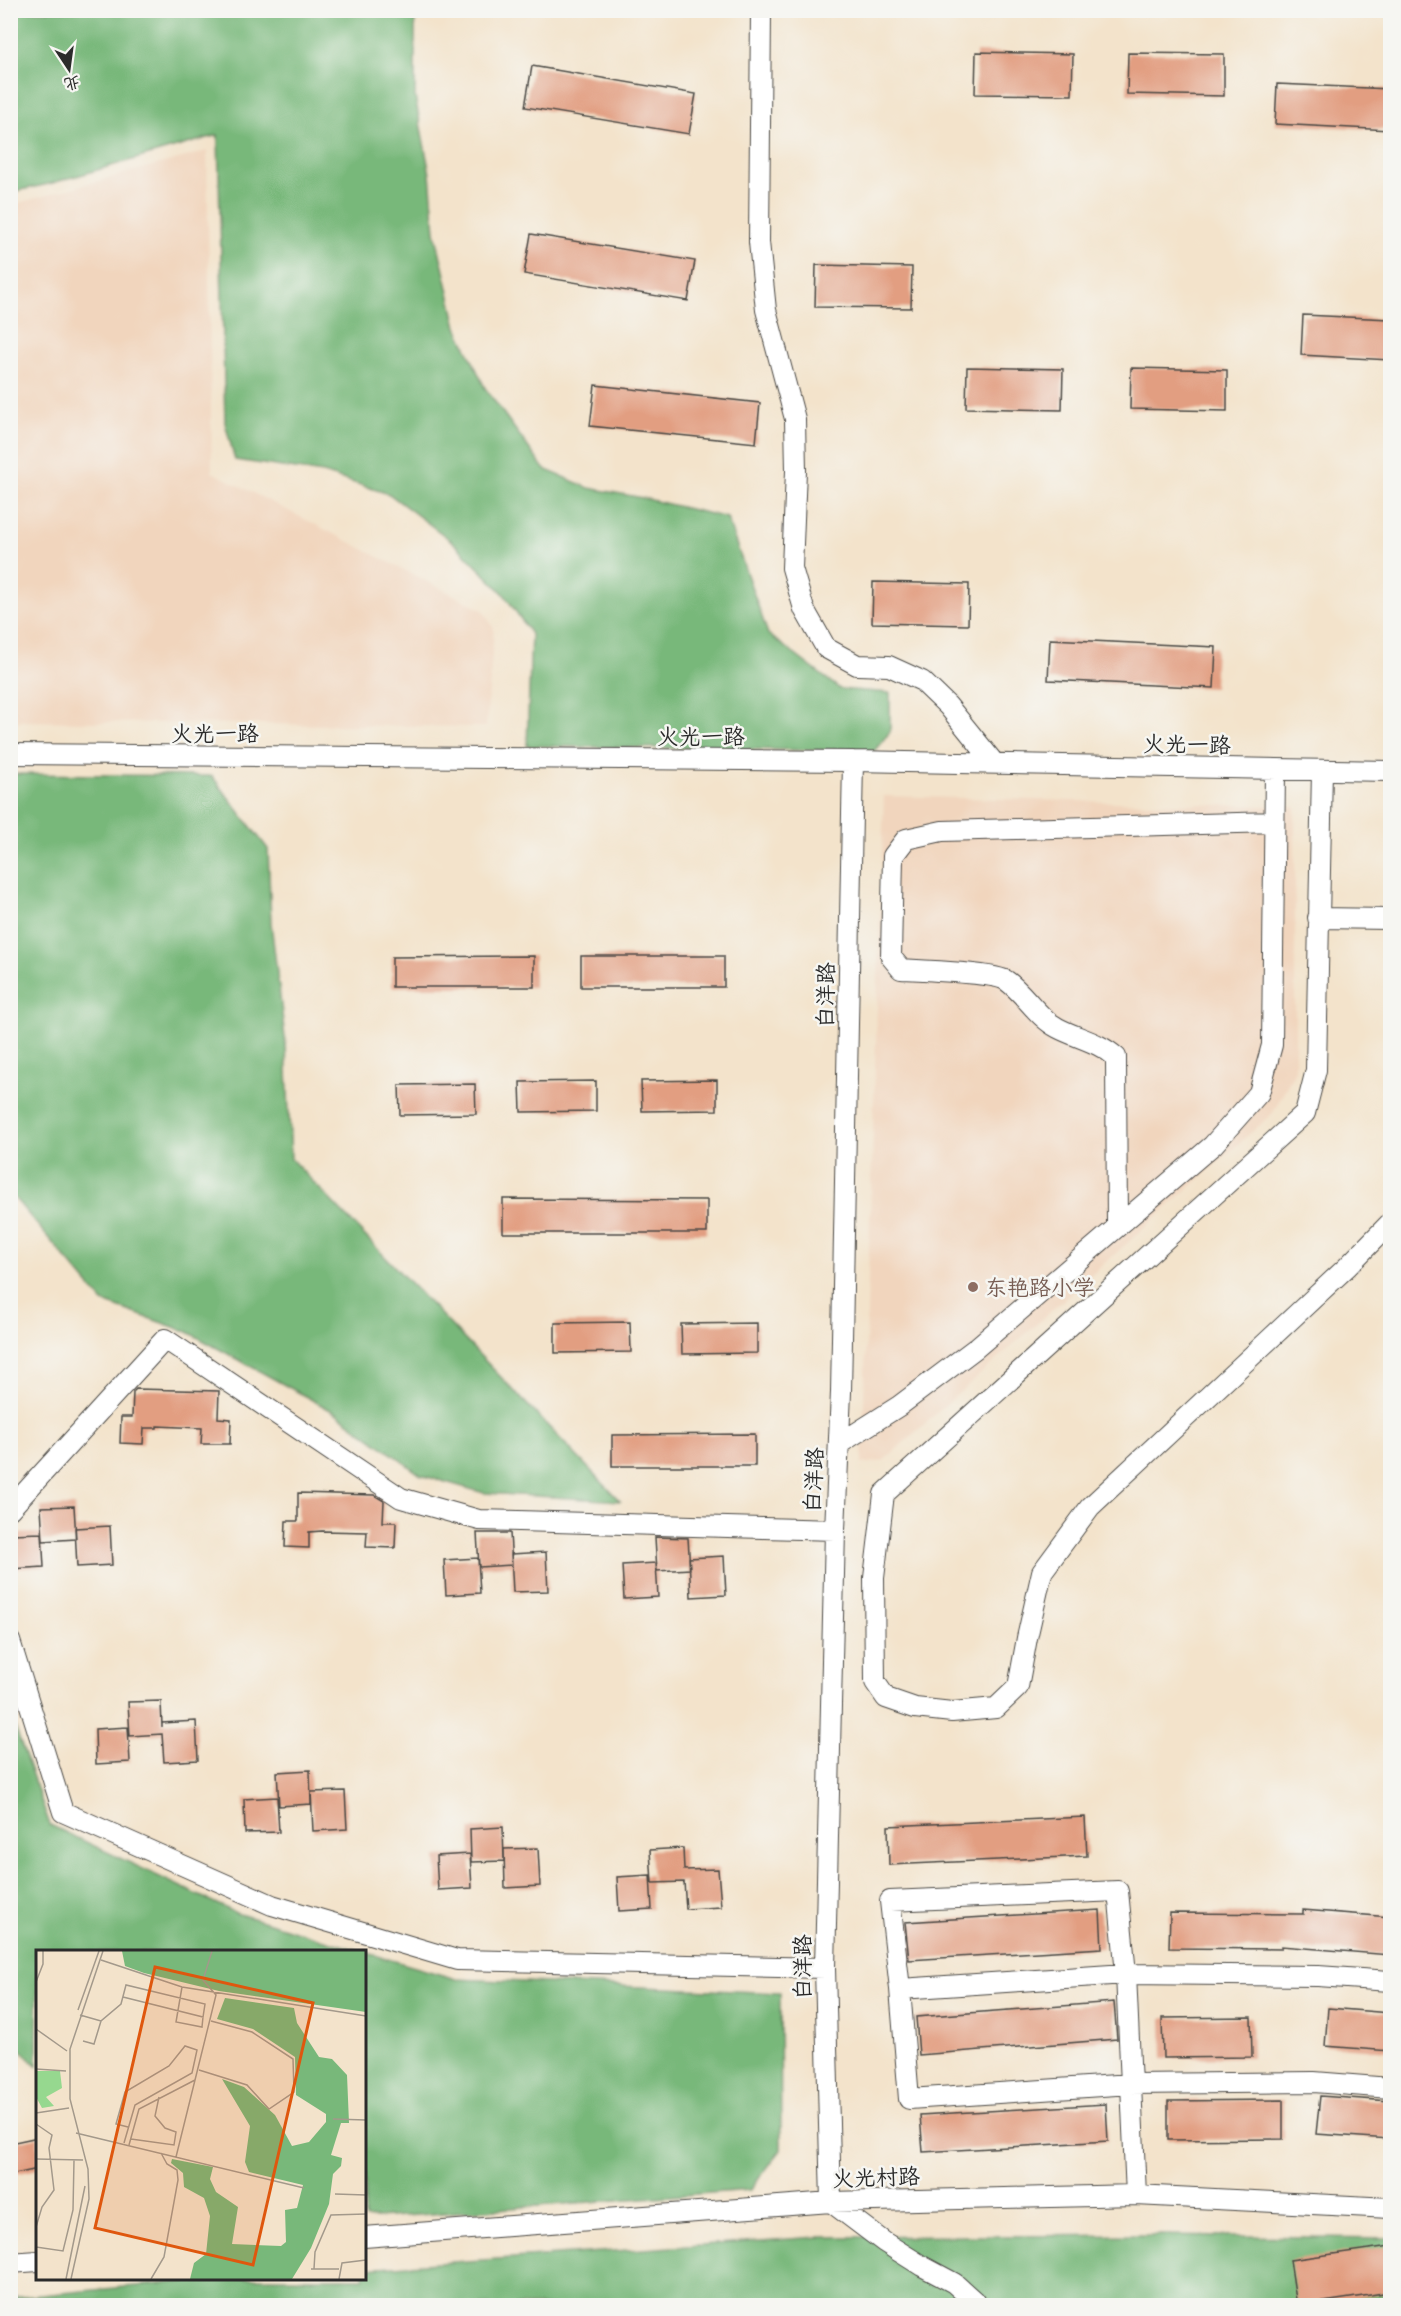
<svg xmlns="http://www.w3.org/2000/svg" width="1401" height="2316" viewBox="0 0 1401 2316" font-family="'Patrick Hand','LXGW WenKai TC',sans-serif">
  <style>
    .built { fill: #f1d5bd }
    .forest { fill: #78b87a; stroke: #527252; stroke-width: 1.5 }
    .building { fill: #e29e81 }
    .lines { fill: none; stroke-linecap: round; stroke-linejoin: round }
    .minor-casing { stroke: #494743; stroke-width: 22 }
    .minor { stroke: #fff; stroke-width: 20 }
    .education-dot { fill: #8d6e63; stroke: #f6f6f2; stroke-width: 2 }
    .labels { text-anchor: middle; stroke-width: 5; stroke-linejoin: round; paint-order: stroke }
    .street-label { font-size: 22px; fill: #2b2b2b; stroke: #f6f6f2 }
    .education-label { font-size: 22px; fill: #785e54; stroke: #f6f6f2; text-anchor: start }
    .inset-road { fill: none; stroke: #a3998b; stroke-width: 1.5 }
    .view { fill: #df570e; fill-opacity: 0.15; stroke: #df570e; stroke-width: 3 }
    .inset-edge { fill: none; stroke: #2b2b2b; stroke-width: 3 }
  </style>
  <rect width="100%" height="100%" fill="#f6f6f2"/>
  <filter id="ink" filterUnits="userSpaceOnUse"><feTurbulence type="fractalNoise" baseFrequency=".0167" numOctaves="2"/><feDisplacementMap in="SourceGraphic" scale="12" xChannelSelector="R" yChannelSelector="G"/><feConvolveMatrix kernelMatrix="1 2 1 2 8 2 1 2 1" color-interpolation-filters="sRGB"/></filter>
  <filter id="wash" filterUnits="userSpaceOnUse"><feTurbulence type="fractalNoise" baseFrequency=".008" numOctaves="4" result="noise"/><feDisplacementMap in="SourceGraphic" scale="24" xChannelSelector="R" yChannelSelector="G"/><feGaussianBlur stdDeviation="1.35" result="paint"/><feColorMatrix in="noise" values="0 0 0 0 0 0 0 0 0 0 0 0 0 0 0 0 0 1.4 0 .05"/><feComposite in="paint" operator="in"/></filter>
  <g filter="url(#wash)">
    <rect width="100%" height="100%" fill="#f3e3cb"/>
    <!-- built -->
    <path class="built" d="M207,151L212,472L483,610L494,629L486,727L11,721V205Z
      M884,796L1295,807V1070L1273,1113L883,1461L862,1464Z"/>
    <!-- forest -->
    <path class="forest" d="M11,11H415V97L430,174L435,232L457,327L485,388L544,469L589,488L643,498L727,518L768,634L840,689L890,693V732L874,751L527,746L531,634L504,594L453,542L389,494L323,473L235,460L225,423L218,135L49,184L11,192Z
      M10,774L212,776L268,849L271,923L286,1046L291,1159L620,1501L484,1493L421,1475L336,1413L188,1332L103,1302L11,1194Z
      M11,1716L50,1825L236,1913L364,1952H38L37,2066L11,2039Z
      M364,1952L456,1979L780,1993L781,2150L750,2190L365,2219Z
      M1157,2235L1390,2238V2305L11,2306V2298L219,2278H364L365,2268L819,2237Z"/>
    <g id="blocks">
      <!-- building -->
      <path class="building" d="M976,52L1073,54L1072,95L975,94Z
        M1128,53L1224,54V96L1127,94Z
        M532,66L696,94L689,134L525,107Z
        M1277,84L1390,89V130L1275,124Z
        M531,234L695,261L688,301L524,274Z
        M816,265L912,267L911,308L815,307Z
        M1303,315L1390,319V360L1301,355Z
        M967,367L1063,369L1062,410L966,408Z
        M1131,368L1227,370V411L1130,409Z
        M595,385L760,403L756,443L590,426Z
        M873,582L969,584L968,625L872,623Z
        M1050,639L1216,647L1214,688L1048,680Z
        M534,956V987H392V957Z
        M581,956H724V987H581Z
        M717,1080V1110L642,1111L641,1081Z
        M596,1081V1111L521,1112L520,1082Z
        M475,1084L476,1114L400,1115L399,1085Z
        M503,1199L707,1200V1233H503Z
        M630,1322L631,1352L555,1353V1323Z
        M757,1323V1353L682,1354L681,1324Z
        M136,1389L219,1391L218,1418L231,1419L230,1444H201L202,1428L157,1426V1428H144L143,1444L120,1443L121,1417H132L133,1392Z
        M755,1434V1466H612V1435Z
        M298,1493L374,1495L384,1501L383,1522H396L395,1548L366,1547L367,1532L322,1531L309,1532V1548L285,1547L286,1521H298Z
        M74,1506L76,1539L43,1541L41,1507Z
        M110,1526L112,1565L77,1567L75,1528Z
        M42,1533L44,1567L10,1569V1534Z
        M477,1533H510L512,1565L479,1567Z
        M655,1537L688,1538L690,1569L657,1571Z
        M546,1552L548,1591L513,1592L511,1554Z
        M724,1556L726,1595L691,1597L689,1558Z
        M478,1558L480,1593L446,1595L444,1560Z
        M656,1563L658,1597L624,1599L622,1565Z
        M161,1701L162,1727V1723L196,1721L198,1760L164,1762L162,1734L130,1736L128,1702Z
        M128,1727L130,1762L96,1764L95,1729Z
        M310,1770L311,1804L279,1806L277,1772Z
        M345,1791L347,1829L313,1831L311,1792Z
        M277,1797L279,1832L245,1833L244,1799Z
        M1085,1817L1087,1856L889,1865L888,1826Z
        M503,1827L504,1861L471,1862L470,1829Z
        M538,1848L540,1886L505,1888L504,1849Z
        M683,1848L684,1870L718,1869L721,1907L686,1909L684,1882L652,1883L650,1850Z
        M470,1854L472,1888L438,1890L436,1856Z
        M650,1875L652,1909L619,1911L617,1877Z
        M1100,1910L1102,1948L909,1960L905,1922Z
        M1303,1910L1390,1917V1955L1281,1946V1949L1169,1948L1170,1913L1303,1914Z
        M1114,2002L1117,2039L919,2055L916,2017Z
        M1328,2008L1390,2013V2051L1325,2046Z
        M1251,2017L1252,2057L1163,2058L1162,2018Z
        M1320,2096L1390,2101V2139L1316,2134Z
        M1283,2100V2139L1168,2140V2101Z
        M1106,2104L1108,2141L923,2152L920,2115Z
        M38,2137V2169L10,2175V2143Z
        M1390,2246V2292L1297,2306L1290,2260Z"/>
    </g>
  </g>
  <g filter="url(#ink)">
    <use href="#blocks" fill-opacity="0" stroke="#494743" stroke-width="1.5"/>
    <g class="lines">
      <defs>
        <path id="minor" d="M761,10L759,242L766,310L795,419L796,471L792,568L804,609L826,648L857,665L889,666L922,681L948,706L995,764
          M10,754L853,761L1390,771
          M853,761L841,1392L835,1530L825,1968L831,2202L884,2242L922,2266L954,2283L974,2301V2306
          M1322,770L1316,1070L1305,1113L884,1494L874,1578L875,1682L886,1698L915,1708L952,1712L996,1708L1018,1687L1027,1638L1042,1572L1090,1507L1347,1267L1390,1223
          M1318,918L1390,919
          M1117,1227L1116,1057C1099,1042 1077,1038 1058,1028C1037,1017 1025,994 1007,981C996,973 919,970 901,969L891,957L893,856L906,839L942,831L1274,822
          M839,1444L899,1406L976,1348L1213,1145L1259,1093L1272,1045L1275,770
          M10,1509L165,1339L401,1498L479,1520L835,1530
          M10,1641L63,1812L272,1905L457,1960L825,1968
          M1390,1981L1318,1976L1126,1974L900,1989L909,2099L1131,2084L1314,2082L1390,2088
          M900,1989L890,1901L1118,1891L1126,1974L1136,2195
          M364,2237L831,2202L1136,2195L1390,2208
          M10,2263L38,2261"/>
      </defs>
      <!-- minor casing -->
      <use href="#minor" class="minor-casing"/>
      <!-- minor -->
      <use href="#minor" class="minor"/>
    </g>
  </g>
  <!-- markers -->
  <circle class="education-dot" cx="973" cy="1287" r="6"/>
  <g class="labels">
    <!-- street labels -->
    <g class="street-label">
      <text x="215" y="741">火光一路</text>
      <text x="701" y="744">火光一路</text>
      <text transform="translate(1187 744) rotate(1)" y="8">火光一路</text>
      <text transform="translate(825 995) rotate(-89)" y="8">白洋路</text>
      <text transform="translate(813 1480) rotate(-87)" y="8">白洋路</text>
      <text transform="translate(802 1967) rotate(-90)" y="8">白洋路</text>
      <text transform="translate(876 2177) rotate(-2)" y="8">火光村路</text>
    </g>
    <!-- education labels -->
    <g class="education-label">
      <text x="985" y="1295">东艳路小学</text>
    </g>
  </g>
  <!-- overview -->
  <g transform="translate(36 1950)">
    <rect width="330" height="330" fill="#f3e3cb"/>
    <path d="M0,121H24L26,138L10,147L18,156L6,158L0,147Z" fill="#96d88f"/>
    <path d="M86,1H330V62L183,41L108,23L89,16ZM189,48L258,58L261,73L283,107L296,109L311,125L313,173H305L295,205L306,208L305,216L297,224L293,254L275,298L256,329H154L158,313L170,304L174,266L168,248L148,237L147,223L135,213L136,209L177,217L174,229L180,242L202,257L196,294L245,296L250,292L249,260L261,258L267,235L213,222L209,212L214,176L186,129L208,137L239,165L256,196L273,192L290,172V164L260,145L259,107L217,79L181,69Z" fill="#78b87a"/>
    <path class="inset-road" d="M65,10L146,37L330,66M0,32L7,14V1M146,37L140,72L166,77L167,67M42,60L63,1M44,65L65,71M0,79L31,101M47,91L58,94L65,71L85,54L90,35L169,54L167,67L87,47M0,119L30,121M163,120L211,135L233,159L258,142L257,109L216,82L175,71M0,163L33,158M297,169L330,170M0,174L16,185L13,198L18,240L6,257L0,277M40,183L268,238M95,189L138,195L140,182L129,178L119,166L123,147M88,193L99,155L156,123L161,100L149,96L133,116L89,142L80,174L92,177M93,195L103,159L159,130M140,207L180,45L167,30L176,1M0,209L47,210M299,244L330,245M0,297L27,301L37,260L38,210M275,319H303M278,319L279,302L295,265L330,264M30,329L49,236M35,329L53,249L52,219L34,149V99L67,1M115,329L128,307L142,230L141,220L131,214L125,203M303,329L306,313L330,310"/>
    <path class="view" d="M119,17L277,53L217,315L59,278Z"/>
    <rect width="330" height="330" class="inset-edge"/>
  </g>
  <!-- margin -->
  <rect width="1401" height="2316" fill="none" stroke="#f6f6f2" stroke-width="36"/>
  <!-- north arrow -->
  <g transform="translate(69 69) rotate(167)" stroke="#f6f6f2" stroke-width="4.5" paint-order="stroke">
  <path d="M0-4.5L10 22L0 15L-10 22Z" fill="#2b2b2b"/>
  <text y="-9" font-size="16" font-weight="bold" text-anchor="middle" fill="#2b2b2b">北</text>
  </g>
</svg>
